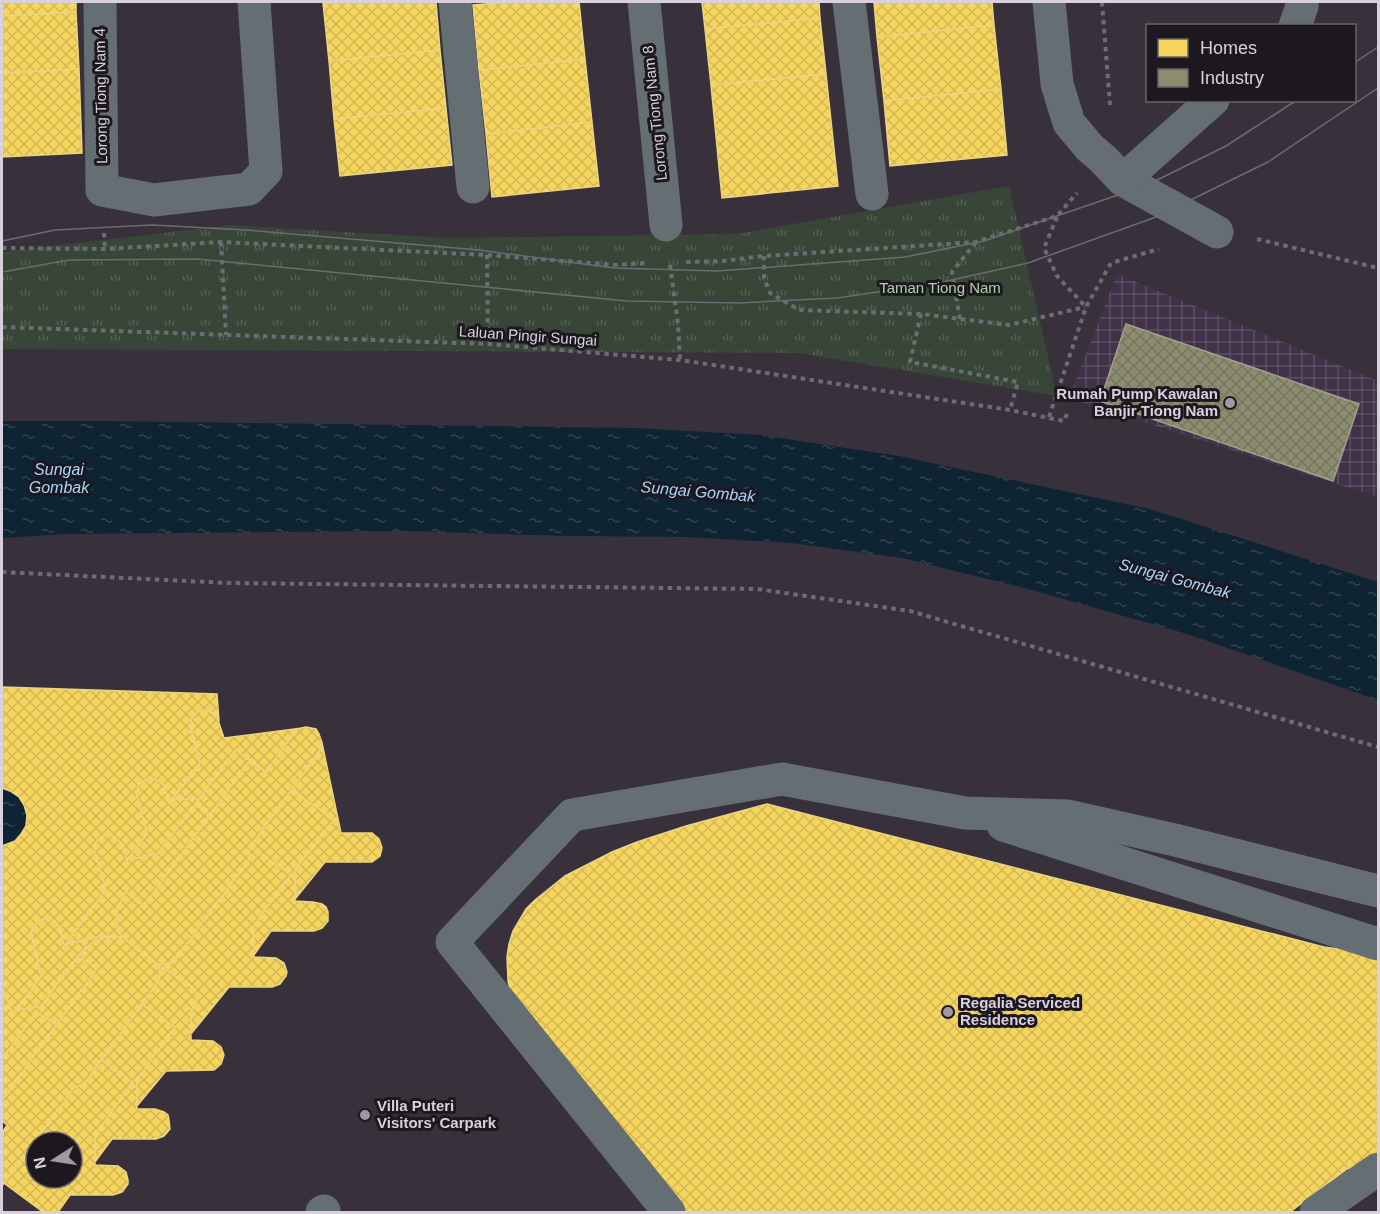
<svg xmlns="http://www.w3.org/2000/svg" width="1380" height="1214" viewBox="0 0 1380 1214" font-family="Helvetica,sans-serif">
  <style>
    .industrial { fill: url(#industrial-grid) }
    .grass { fill: url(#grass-tufts) }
    .water { fill: url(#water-ripples) }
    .homes { fill: url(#homes-cross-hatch); stroke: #edd482; stroke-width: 1.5; fill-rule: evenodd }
    .industry { fill: url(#industry-cross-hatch); stroke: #a3a08f; stroke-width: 1.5 }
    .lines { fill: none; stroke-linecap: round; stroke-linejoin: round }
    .path { stroke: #696e74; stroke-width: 4; stroke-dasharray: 4.5 4.5; stroke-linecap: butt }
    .minor { stroke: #646e73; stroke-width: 33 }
    .tram { stroke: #6b6c73; stroke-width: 1.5 }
    .poi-dot { fill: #a098a4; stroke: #1d1820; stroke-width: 2 }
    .labels { text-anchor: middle; stroke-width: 6; stroke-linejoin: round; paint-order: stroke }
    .street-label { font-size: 15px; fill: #d8d0dc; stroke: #1d1820 }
    .park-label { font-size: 15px; fill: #aed3a8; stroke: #1d1820 }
    .poi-label { font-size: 15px; font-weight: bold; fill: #d8d0dc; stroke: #1d1820; text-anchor: start }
    .water-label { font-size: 16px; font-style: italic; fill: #a5d7fa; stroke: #1d1820 }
  </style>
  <defs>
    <pattern id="industrial-grid" width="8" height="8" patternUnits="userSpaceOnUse" patternTransform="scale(1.5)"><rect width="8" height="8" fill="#413249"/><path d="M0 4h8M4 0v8" fill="none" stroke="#5c4f63"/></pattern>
    <pattern id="grass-tufts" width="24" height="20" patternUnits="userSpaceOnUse" patternTransform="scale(1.5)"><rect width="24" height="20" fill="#384637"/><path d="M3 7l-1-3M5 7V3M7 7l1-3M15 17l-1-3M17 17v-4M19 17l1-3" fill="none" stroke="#546053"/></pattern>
    <pattern id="water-ripples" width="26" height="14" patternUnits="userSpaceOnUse" patternTransform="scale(1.5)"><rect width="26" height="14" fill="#0f2433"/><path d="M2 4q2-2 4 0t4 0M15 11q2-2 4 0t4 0" fill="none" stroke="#314350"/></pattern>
    <pattern id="homes-cross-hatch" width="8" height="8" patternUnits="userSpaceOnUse" patternTransform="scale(1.5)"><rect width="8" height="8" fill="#f6d55c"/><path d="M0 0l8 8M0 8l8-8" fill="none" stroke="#d2b757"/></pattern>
    <pattern id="industry-cross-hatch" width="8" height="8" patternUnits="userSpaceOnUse" patternTransform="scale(1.5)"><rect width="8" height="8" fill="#8c8c6e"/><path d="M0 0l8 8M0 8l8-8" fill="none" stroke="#767561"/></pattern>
  </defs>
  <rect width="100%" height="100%" fill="#38313c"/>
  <!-- industrial -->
  <path class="industrial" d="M1117,274L1378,381V497L1069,398Z"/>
  <!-- grass -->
  <path class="grass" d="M1009,186L1057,396L798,353L2,349V252L230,225L446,238L737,234Z"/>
  <!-- water -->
  <path class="water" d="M2,421H105L636,428L760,435L899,456L1150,509L1378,582V700L1187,634L1032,590L902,558L791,543L685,537L567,536L408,531L67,534L2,538Z
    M2,788C8,790 15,792 19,797C36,814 24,842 2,846Z"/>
  <!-- homes -->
  <path class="homes" d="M2,2H76V12L2,16Z
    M344,2H436L440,50L329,61L323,3Z
    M509,2H579L585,59L479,70L473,5Z
    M702,2H819L820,18L705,29Z
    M874,2H992L994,25L877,37Z
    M76,12L79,69L2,73V16Z
    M820,18L826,74L711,85L705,29Z
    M994,25L1001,89L884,101L877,37Z
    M440,50L446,108L334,119L329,61Z
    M585,59L592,122L486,134L479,70Z
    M79,69L82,153L2,157V73Z
    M826,74L838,186L722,198L711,85Z
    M1001,89L1007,155L890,166L884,101Z
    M446,108L452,165L340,176L334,119Z
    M592,122L599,186L492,197L486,134Z
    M2,687L217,694L219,721L214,713L205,710L200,711L197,713L191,720L190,729L200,763L169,803L165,789L163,785L156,780L152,778L147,779L139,784L136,793L147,834L127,860L123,845L114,836L105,835L97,840L94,849L106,889L66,944L64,945L60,929L55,921L46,918L38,921L35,924L32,928V937L41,977L12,1015L7,997L2,990V846L15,841L21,834L26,826L27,815L24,805L19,797L10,791L2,788Z
    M200,711H209L217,717L224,738L302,728L297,729L294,733L266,772L235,750L199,799H173L200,763L190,724L193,716Z
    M306,727L316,729L319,734L322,743L319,752L250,847L249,860L173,962L167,964H157L122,937L118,932L116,919L118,907L126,891L144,906L250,760L266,772L297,729Z
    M322,743L341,833H372L379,839L382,848L380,856L372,862H325L296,898L295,870L334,819L291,790L317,756Z
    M235,750L250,760L210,815L196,804L157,854L127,860L147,834L136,793L139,784L147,779L152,778L156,780L163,785L165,789L169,803L173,799H199Z
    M291,790L334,819L295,870V901L313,902L322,904L326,907L328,912V921L322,928L314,931H271L254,955L253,927L291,874L250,847Z
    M196,804L210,815L144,906L126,891L118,907L116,919L118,932L122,937L100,936L66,944L106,889L94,849L97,840L105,835L114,836L123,845L127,860L157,854Z
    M767,804L1324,947L1361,952L1378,960V1159L1347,1169L1290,1212H686L604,1118L513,1002L508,981L507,957L509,944L513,931L526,909L535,900L565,876L612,852L637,842L686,826Z
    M250,847L291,874L253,927L254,957L276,958L284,963L287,972L286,976L280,984L272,987H229L191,1034V1010L196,1003L197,998L196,993L191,986L157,964H167L173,962L249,860Z
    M46,918L55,921L58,925L64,945L100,936H115L102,938L86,947L78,956L41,1006L16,1010L41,977L31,932L32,928L38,921Z
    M111,937H122L157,964L160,974L159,980L85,1083L74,1088L2,1186V1133L7,1125L2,1121V1100L97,969L78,956L91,944L102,938Z
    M78,956L97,969L56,1025L37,1012L2,1059V990L7,997L12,1015L16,1010L41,1006Z
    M157,964L191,986L196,993L197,998L196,1003L191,1010V1040L213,1041L221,1047L224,1055L221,1064L214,1070L166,1071L137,1106V1079L175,1027L142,1004L159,980L160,974Z
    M142,1004L175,1027L137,1079V1109H155L164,1112L168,1115L169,1120L170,1129L164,1136L156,1139H112L95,1162V1135L133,1082L101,1060Z
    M37,1012L56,1025L2,1100V1059Z
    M101,1060L133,1082L95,1135V1165L118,1166L126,1172L128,1180V1184L122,1192L113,1195H70L58,1212H43L4,1183L74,1088L85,1083ZM36,1142H72V1178H36Z"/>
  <!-- industry -->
  <path class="industry" d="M1126,324L1359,404L1333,481L1100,401Z"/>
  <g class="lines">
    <!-- path -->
    <path class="path" d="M1102,2L1110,105
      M1057,217L1044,248L1057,276L1085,306
      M104,233L105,249
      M1257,239L1378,268
      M221,242L226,335
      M2,248L105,249L221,242L487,255L615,265L649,263
      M487,255L488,344
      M764,256V278L770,293L799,310L921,314L1009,325L1085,307
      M686,262L723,261L764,256L976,242L1057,216L1077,193
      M670,265L678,324L680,360
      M921,314L910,362L1018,382L1010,410
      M960,319L952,272L976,242
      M2,327L488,344L680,360L1010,410L1064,421L1068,411
      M1049,417L1086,307L1111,263L1159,249
      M2,572L228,583L757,589L910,611L1378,747"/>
    <!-- minor -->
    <path class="minor" d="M100,2L102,190L154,200L249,189L266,171L254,2
      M455,2L473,187
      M644,2L666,225
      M849,2L872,194
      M1049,2L1057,84L1069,123L1090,148L1103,159L1123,180L1217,232
      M1295,26L1302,6V2
      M1123,180L1213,100
      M1003,825L1378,944
      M322,1212L324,1211
      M669,1212L452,942L572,815L782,779L965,813L1068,816L1175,840L1378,891
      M1316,1212L1378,1169"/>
    <!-- tram -->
    <path class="tram" d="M1354,63L1378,47
      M2,241L55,230L152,225L246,230L479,250L614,268L717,271L905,257L984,241L1147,185L1226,146L1297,100
      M2,272L69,260L197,259L627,301L740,303L837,298L938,283L1028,263L1156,217L1268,162L1378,88"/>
  </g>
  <!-- markers -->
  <g class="poi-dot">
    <circle cx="1230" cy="403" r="6"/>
    <circle cx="948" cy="1012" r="6"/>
    <circle cx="365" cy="1115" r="6"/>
  </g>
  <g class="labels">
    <!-- street labels -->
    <g class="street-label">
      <text transform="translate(101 96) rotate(-91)" y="5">Lorong Tiong Nam 4</text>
      <text transform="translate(655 113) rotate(-96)" y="5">Lorong Tiong Nam 8</text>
      <text transform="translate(528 336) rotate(4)" y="5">Laluan Pingir Sungai</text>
    </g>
    <!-- park labels -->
    <g class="park-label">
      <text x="940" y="293">Taman Tiong Nam</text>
    </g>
    <!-- poi labels -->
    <g class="poi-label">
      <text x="1218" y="399" text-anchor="end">Rumah Pump Kawalan<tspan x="1218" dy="17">Banjir Tiong Nam</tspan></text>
      <text x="960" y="1008">Regalia Serviced<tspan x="960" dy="17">Residence</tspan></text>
      <text x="377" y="1111">Villa Puteri<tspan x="377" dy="17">Visitors' Carpark</tspan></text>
    </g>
    <!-- water labels -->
    <g class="water-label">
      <text x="59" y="475">Sungai<tspan x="59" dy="18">Gombak</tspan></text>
      <text transform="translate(698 491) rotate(5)" y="6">Sungai Gombak</text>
      <text transform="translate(1175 578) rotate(15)" y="6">Sungai Gombak</text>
    </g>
  </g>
  <!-- border -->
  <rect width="1380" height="1214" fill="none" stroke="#d8d0dc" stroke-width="6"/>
  <!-- legend -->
  <rect x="1146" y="24" width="210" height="78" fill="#1d1820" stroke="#68626b" stroke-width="1.5"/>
  <rect x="1158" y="39" width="30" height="18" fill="#f6d55c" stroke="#68626b" stroke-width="1.5"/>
  <text x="1200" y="54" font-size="18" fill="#d8d0dc">Homes</text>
  <rect x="1158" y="69" width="30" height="18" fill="#8c8c6e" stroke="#68626b" stroke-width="1.5"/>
  <text x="1200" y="84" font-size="18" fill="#d8d0dc">Industry</text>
  <!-- north arrow -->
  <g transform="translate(54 1160) rotate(258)"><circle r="28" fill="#1d1820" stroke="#68626b" stroke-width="1.5"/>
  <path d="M0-4.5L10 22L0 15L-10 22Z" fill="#a098a4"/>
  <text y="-9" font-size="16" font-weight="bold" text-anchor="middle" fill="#d8d0dc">N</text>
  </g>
</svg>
